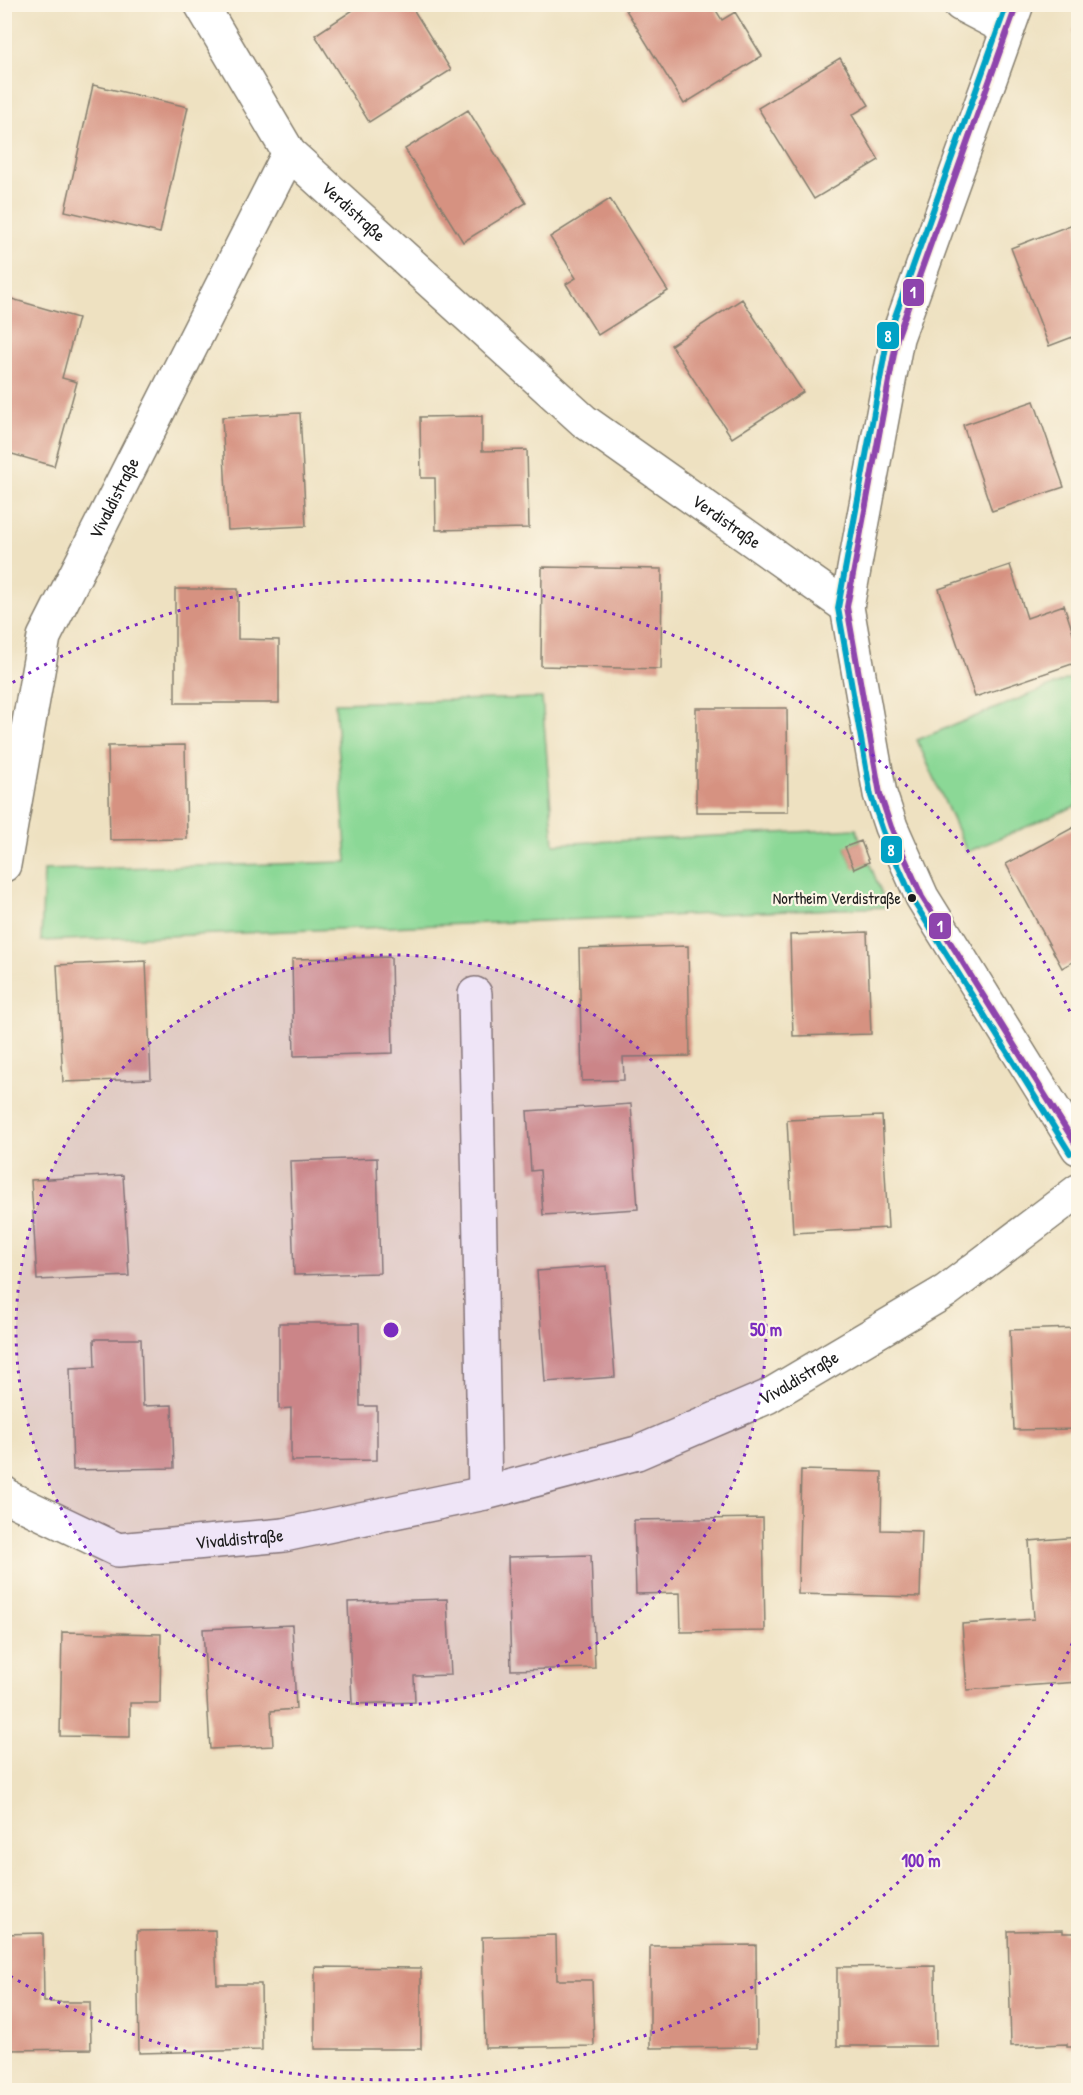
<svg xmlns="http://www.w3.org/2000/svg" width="1083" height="2095" viewBox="0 0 1083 2095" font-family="'Patrick Hand',sans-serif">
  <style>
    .green { fill: #8bd896; stroke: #547a59; stroke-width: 1.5 }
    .building { fill: #d69281 }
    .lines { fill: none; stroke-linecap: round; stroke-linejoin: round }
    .minor-casing { stroke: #857e6e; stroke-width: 36 }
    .minor { stroke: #fff; stroke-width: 33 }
    .bus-1-casing { stroke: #fcf5e5; stroke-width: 10 }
    .bus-2-casing { stroke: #fcf5e5; stroke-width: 10 }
    .bus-1 { stroke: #8e44ad; stroke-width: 6 }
    .bus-2 { stroke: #01a2c5; stroke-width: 6 }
    .ring { fill: none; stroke: #7b2cbf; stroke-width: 3; stroke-dasharray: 3 6 }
    .bus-dot { fill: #1c1c1c; stroke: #fcf5e5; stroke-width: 2 }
    .labels { text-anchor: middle; stroke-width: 4.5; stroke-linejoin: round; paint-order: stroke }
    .bus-label { font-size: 16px; fill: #1c1c1c; stroke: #fcf5e5; text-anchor: end }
    .street-label { font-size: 18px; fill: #1c1c1c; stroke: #fcf5e5 }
    .centre { fill: #7b2cbf; stroke: #fcf5e5; stroke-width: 3 }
    .ring-label { font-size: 18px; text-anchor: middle; font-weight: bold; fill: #7b2cbf; stroke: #fcf5e5; stroke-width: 4.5; stroke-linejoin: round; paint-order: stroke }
    .line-badge { stroke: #fcf5e5; stroke-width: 2 }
    .badge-label { font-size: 16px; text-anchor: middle; font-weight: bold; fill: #fff }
  </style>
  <rect width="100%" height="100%" fill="#fcf5e5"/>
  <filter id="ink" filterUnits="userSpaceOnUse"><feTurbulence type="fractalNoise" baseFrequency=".0167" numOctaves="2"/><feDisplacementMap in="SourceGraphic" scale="12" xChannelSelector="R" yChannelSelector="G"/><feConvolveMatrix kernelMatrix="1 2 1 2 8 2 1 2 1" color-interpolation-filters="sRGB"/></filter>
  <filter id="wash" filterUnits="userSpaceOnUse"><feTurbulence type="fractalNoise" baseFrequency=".008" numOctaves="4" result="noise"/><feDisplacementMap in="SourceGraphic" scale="24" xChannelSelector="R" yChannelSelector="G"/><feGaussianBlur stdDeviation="1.35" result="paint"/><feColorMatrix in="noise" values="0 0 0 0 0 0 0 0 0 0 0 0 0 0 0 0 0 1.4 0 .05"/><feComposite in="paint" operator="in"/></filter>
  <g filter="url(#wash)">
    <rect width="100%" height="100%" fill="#eee1c1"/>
    <!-- green -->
    <path class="green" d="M1078,675V805L967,852L917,740Z
      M542,698L554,844L856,829L861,841L845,848L854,868L869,862L887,907L41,941L44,870L347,862L335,703Z"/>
    <g id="blocks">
      <!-- building -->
      <path class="building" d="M362,4H410L451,70L369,122L315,35Z
        M635,4H712L722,20L735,12L762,56L684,104L626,10Z
        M1078,28V46L1073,30Z
        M840,58L869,105L852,115L879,160L814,199L758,108Z
        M93,85L188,107L160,233L65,211Z
        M468,110L526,203L463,242L405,149Z
        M610,199L668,291L598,335L566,284L576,278L550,237Z
        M1078,222V335L1049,346L1011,248Z
        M5,297L78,318L62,378L77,382L54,466L5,452Z
        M742,299L803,392L732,438L671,345Z
        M1034,401L1064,487L992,511L963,425Z
        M300,413L306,526L228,530L222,417Z
        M482,416V451L527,450L529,528L436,530L435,478H421L420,417Z
        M1010,565L1027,618L1064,605L1078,648V662L975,697L939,589Z
        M542,567L662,569L661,669L541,666Z
        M175,589H238V639L279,640V703H175Z
        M696,708H787L788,812H696Z
        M185,745L187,839L110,840L108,746Z
        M1076,826L1078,830V959L1062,968L1006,864Z
        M861,841L869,862L854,869L845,847Z
        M867,932L871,1034L793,1036L790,935Z
        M688,946L690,1056L623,1057L624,1080L582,1081L579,949Z
        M391,957L393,1053L294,1056L292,959Z
        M146,961L151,1079L63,1082L57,965Z
        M631,1104L638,1209L543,1215L540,1170L531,1171L527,1111Z
        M882,1116L888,1228L793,1233L787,1120Z
        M377,1158L380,1273L294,1275L290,1161Z
        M123,1175L129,1276L37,1280L31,1180Z
        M607,1266L615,1377L545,1382L537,1271Z
        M279,1323H359L360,1406H377V1460L291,1461V1408L279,1409Z
        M1078,1328V1429L1014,1430L1010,1330Z
        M94,1339H141L143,1406L172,1405L174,1468L73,1470L70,1368L95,1367Z
        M801,1470L882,1472L881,1530L922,1531L920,1597L798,1594Z
        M763,1518L765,1631L681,1632L680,1593L636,1594L634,1520Z
        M1078,1537V1682L967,1690L962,1624L1034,1619L1029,1541Z
        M591,1555L595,1668L511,1670L508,1557Z
        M447,1599L451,1675L414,1676L415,1702L352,1704L348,1602Z
        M292,1625L296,1709L271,1711L273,1746L210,1749L203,1629Z
        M62,1632L161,1634L160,1703H130V1737L60,1736Z
        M215,1930L217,1984H261L262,2050L139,2053L137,1931Z
        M1063,1930V1933H1078V2047H1067V2044L1011,2046L1008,1931Z
        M43,1933L44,2002H90L91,2049L4,2050V1934Z
        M556,1935L557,1980H592L594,2046L485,2048L482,1937Z
        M756,1945L757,2047L650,2048V1946Z
        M935,1966L936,2046H837V1967Z
        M315,1967L421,1968V2049H315Z"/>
    </g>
  </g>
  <g filter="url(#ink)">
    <use href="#blocks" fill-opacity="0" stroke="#857e6e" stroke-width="1.5"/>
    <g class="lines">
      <defs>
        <g id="minor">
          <path id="s1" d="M201,4L289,153L584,421L847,607"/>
          <path d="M960,4L1008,29"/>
          <path d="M1017,4L897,338L847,607L880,794L891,827L922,897L1078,1148"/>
          <path id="s2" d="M4,865L44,637L289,153"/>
          <path d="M475,994L485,1493"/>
          <path id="s3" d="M4,1493L7,1497L118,1550L128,1549L284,1535L485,1493L637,1453L767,1397L946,1291L1078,1191"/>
        </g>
      </defs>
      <!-- minor casing -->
      <use href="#minor" class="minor-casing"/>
      <!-- minor -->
      <use href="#minor" class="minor"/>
      <defs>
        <path id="bus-1" d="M1017,4L897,338L847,607L880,794L891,827L922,897L1078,1148"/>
        <path id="bus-2" d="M1007,4L888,336L838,608L871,796L883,831L914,902L1070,1153"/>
      </defs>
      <!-- bus-1 casing -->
      <use href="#bus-1" class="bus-1-casing"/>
      <!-- bus-2 casing -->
      <use href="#bus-2" class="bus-2-casing"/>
      <!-- bus-1 -->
      <use href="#bus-1" class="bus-1"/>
      <!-- bus-2 -->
      <use href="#bus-2" class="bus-2"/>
    </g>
  </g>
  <!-- distance rings -->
  <circle cx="391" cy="1330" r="375" fill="#7b2cbf" fill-opacity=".12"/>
  <g class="ring">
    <circle cx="391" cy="1330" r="375"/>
    <path d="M1076 1635A750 750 0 0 1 5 1973M5 687A750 750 0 0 1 1076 1025"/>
  </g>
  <!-- markers -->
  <circle class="bus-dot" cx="912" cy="898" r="5"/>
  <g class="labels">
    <!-- bus labels -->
    <g class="bus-label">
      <text x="901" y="904">Northeim Verdistraße</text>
    </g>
    <!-- street labels -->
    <g class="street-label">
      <text dy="6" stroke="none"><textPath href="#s1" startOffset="260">Verdistraße</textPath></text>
      <text dy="6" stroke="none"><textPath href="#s2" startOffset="387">Vivaldistraße</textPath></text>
      <text dy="6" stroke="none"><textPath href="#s1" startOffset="746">Verdistraße</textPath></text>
      <text dy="6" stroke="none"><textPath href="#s3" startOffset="836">Vivaldistraße</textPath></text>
      <text dy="6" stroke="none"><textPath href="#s3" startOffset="250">Vivaldistraße</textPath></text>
    </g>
  </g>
  <circle cx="391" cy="1330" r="9" class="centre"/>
  <g class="ring-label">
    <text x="766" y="1336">50 m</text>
    <text x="921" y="1867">100 m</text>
  </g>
  <g class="line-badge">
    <rect x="902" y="278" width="23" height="29" rx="6" fill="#8e44ad"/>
    <rect x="876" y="321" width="24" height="29" rx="6" fill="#01a2c5"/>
    <rect x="880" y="835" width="23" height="29" rx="6" fill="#01a2c5"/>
    <rect x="928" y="912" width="24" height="28" rx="6" fill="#8e44ad"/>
  </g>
  <g class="badge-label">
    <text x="913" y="298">1</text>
    <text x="888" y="342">8</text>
    <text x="891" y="856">8</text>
    <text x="940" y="932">1</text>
  </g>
  <!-- margin -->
  <rect width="1083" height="2095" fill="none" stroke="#fcf5e5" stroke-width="24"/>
</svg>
